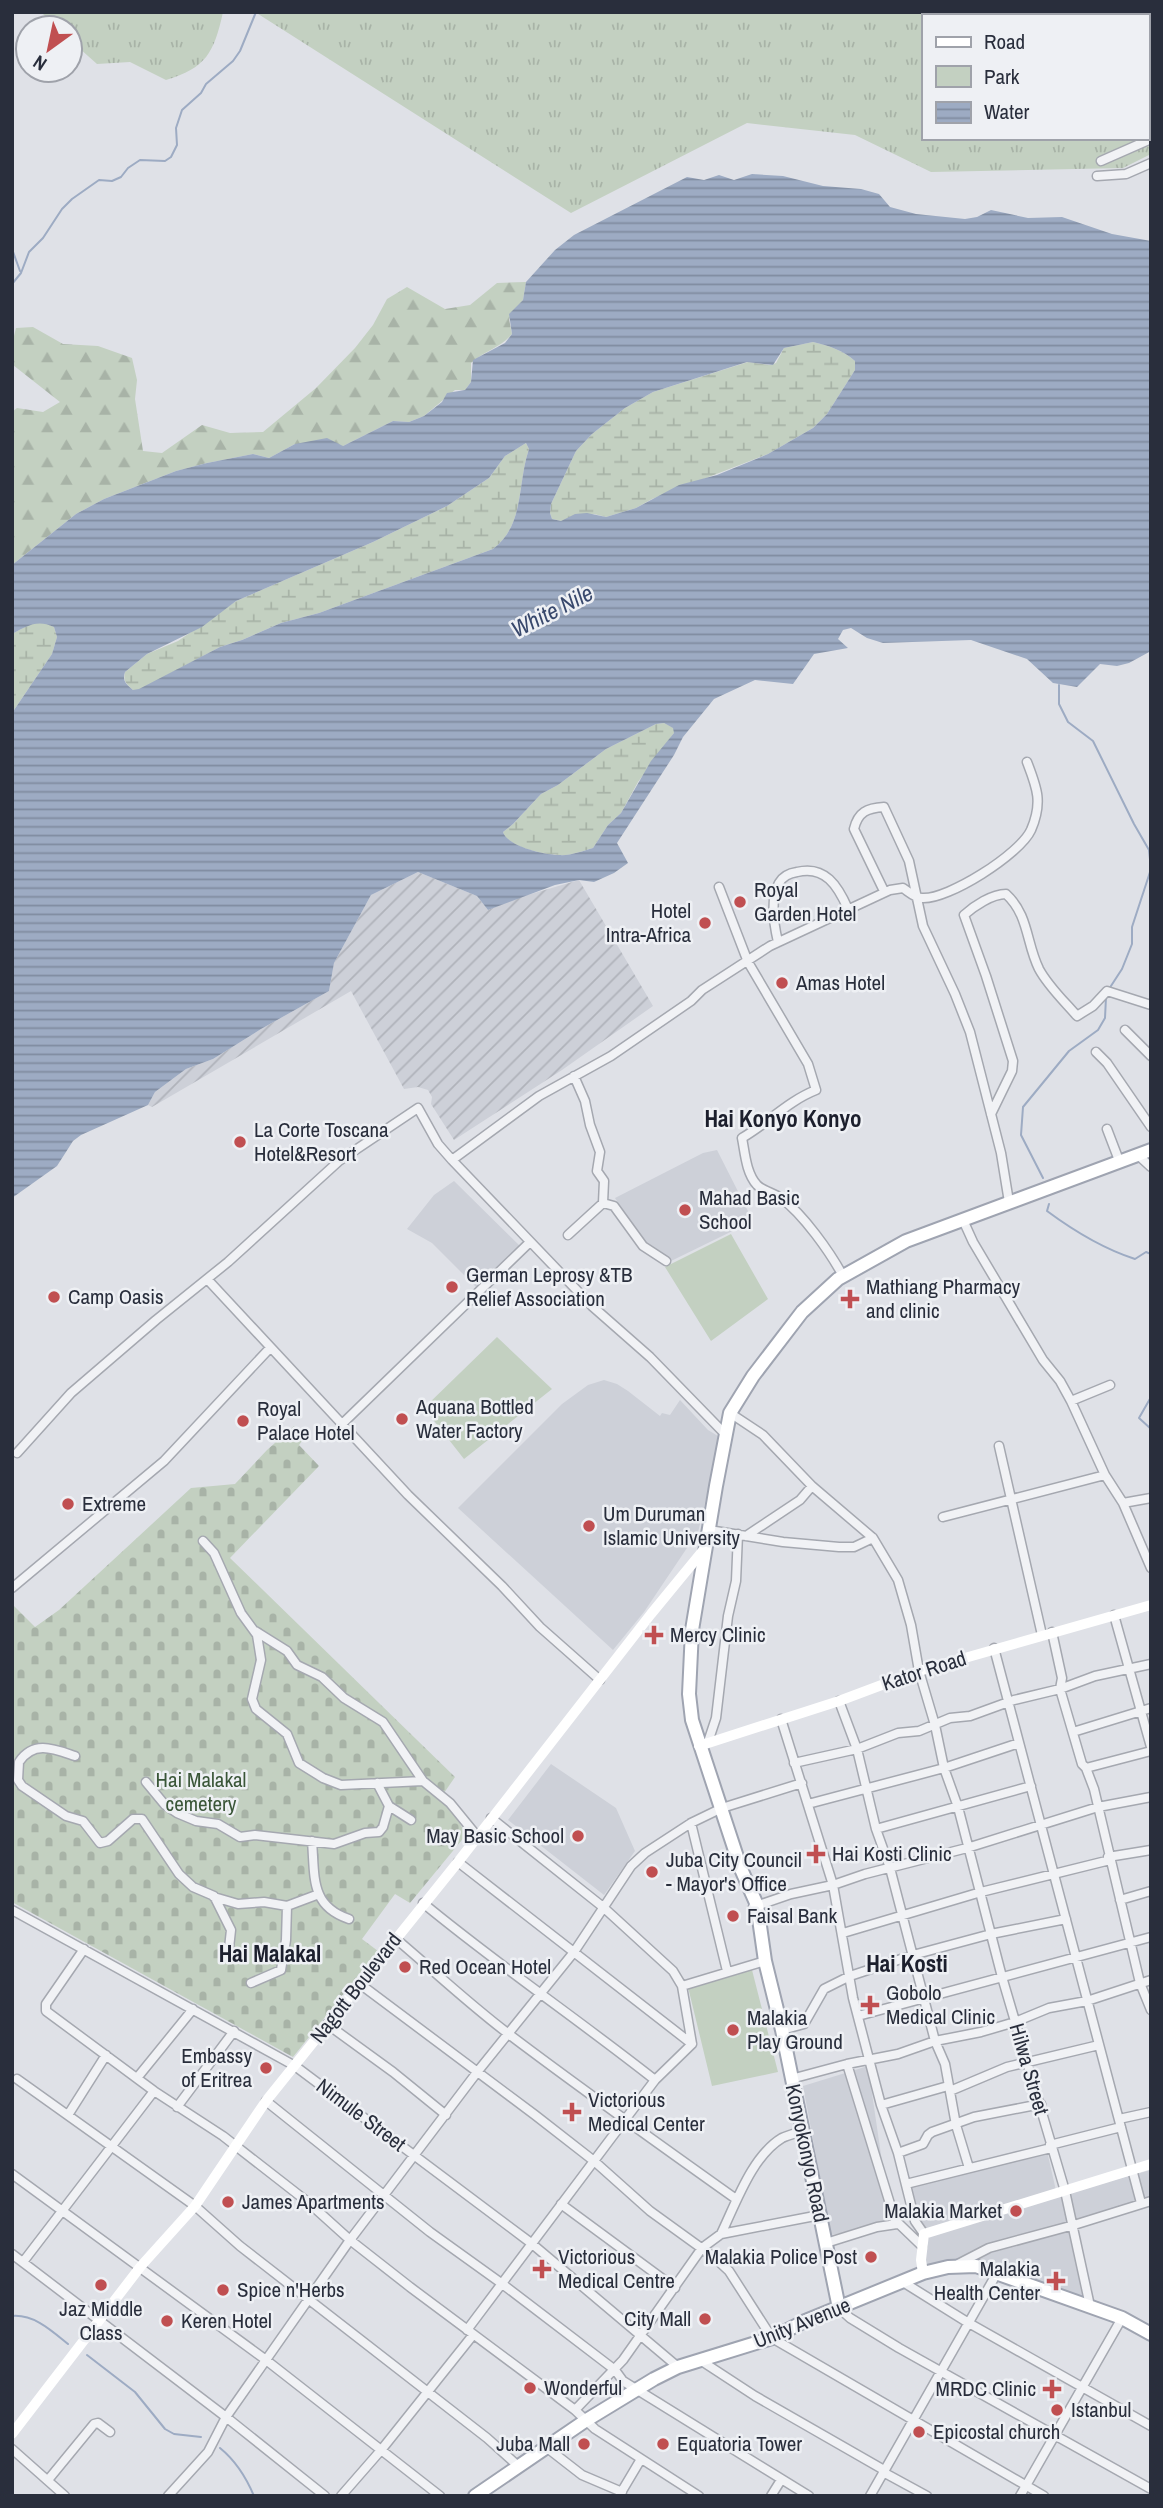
<svg xmlns="http://www.w3.org/2000/svg" width="1163" height="2508" viewBox="0 0 1163 2508" font-family="'Archivo Narrow',sans-serif">
  <style>
    .built { fill: #cdd0d8 }
    .industrial { fill: url(#industrial-furrows) }
    .grass { fill: url(#grass-tufts); fill-rule: evenodd }
    .forest { fill: url(#forest-firs) }
    .wetland { fill: url(#wetland-marsh) }
    .cemetery { fill: url(#cemetery-stones) }
    .park { fill: #c3d0c1 }
    .water { fill: url(#water-rules); fill-rule: evenodd }
    .lines { fill: none; stroke-linecap: round; stroke-linejoin: round }
    .stream { stroke: #9dabc3; stroke-width: 2 }
    .street-casing { stroke: #a5a8b0; stroke-width: 11 }
    .primary-casing { stroke: #9fa4b1; stroke-width: 16 }
    .street { stroke: #f1f2f5; stroke-width: 8 }
    .secondary { stroke: #fff; stroke-width: 10 }
    .primary { stroke: #fff; stroke-width: 12 }
    .poi-dot { fill: #c04f51; stroke: #eef0f4; stroke-width: 2.5 }
    .labels { text-anchor: middle; stroke-width: 5; stroke-linejoin: round; paint-order: stroke }
    .poi-label { font-size: 21px; fill: #292e3c; stroke: #eef0f4; text-anchor: start }
    .street-label { font-size: 21px; fill: #292e3c; stroke: #eef0f4 }
    .park-label { font-size: 21px; fill: #3a5638; stroke: #eef0f4 }
    .water-label { font-size: 23px; font-style: italic; fill: #38486c; stroke: #eef0f4 }
    .neighbourhood-label { font-size: 23px; font-weight: bold; fill: #1c1f2d; stroke: #eef0f4 }
  </style>
  <defs>
    <pattern id="industrial-furrows" width="10" height="10" patternUnits="userSpaceOnUse" patternTransform="scale(1.75)"><rect width="10" height="10" fill="#cdd0d8"/><path d="M-1 1l2-2M0 10L10 0M9 11l2-2" fill="none" stroke="#b0b3ba"/></pattern>
    <pattern id="grass-tufts" width="24" height="20" patternUnits="userSpaceOnUse" patternTransform="scale(1.75)"><rect width="24" height="20" fill="#c3d0c1"/><path d="M3 7l-1-3M5 7V3M7 7l1-3M15 17l-1-3M17 17v-4M19 17l1-3" fill="none" stroke="#a8b3a7"/></pattern>
    <pattern id="forest-firs" width="22" height="20" patternUnits="userSpaceOnUse" patternTransform="scale(1.75)"><rect width="22" height="20" fill="#c3d0c1"/><path d="M5 1l3.5 6h-7zM16 11l3.5 6h-7z" fill="#a8b3a7"/></pattern>
    <pattern id="wetland-marsh" width="20" height="14" patternUnits="userSpaceOnUse" patternTransform="scale(1.75)"><rect width="20" height="14" fill="#c3d0c1"/><path d="M1 5h8M5 5V1M11 12h8M15 12V8" fill="none" stroke="#a8b3a7"/></pattern>
    <pattern id="cemetery-stones" width="16" height="16" patternUnits="userSpaceOnUse" patternTransform="scale(1.75)"><rect width="16" height="16" fill="#c3d0c1"/><path d="M2 7V4a2 2 0 0 1 4 0v3zM10 15v-3a2 2 0 0 1 4 0v3z" fill="#a8b3a7"/></pattern>
    <pattern id="water-rules" width="6" height="5" patternUnits="userSpaceOnUse" patternTransform="scale(1.75)"><rect width="6" height="5" fill="#9dabc3"/><path d="M0 2.5h6" fill="none" stroke="#808ca0"/></pattern>
  </defs>
  <rect width="100%" height="100%" fill="#dfe1e7"/>
  <!-- built -->
  <path class="built" d="M717,1150L753,1221L671,1261L645,1244L615,1198L703,1153Z
    M454,1181L521,1247L478,1289L432,1243L407,1229L434,1195Z
    M604,1380L617,1384L628,1391L660,1416L662,1413L670,1415L680,1400L708,1430L718,1436L713,1469L695,1545H689L644,1612L613,1650L458,1508L562,1404L588,1385Z
    M551,1764L616,1808L635,1851L604,1895L508,1820Z
    M868,2066L891,2223L831,2235L803,2086Z
    M1047,2151L1057,2195L1151,2170V2202L923,2271L908,2185Z
    M1070,2227L1089,2302L968,2261Z"/>
  <!-- industrial -->
  <path class="industrial" d="M418,872L477,896L488,910L514,899L579,880L653,1006L562,1070L454,1140L431,1104L432,1097L428,1090L418,1087L404,1089L351,991L152,1107L148,1105L155,1092L186,1069L213,1059L261,1029L329,991L334,963L371,895Z"/>
  <!-- grass -->
  <path class="grass" d="M41,12H223C214,53 206,68 166,80L130,62L97,64L70,40V28H57Z
    M255,12H1151V154L1123,168L931,172L855,135L747,123L571,213ZM923,16H1147V138H923Z"/>
  <!-- forest -->
  <path class="forest" d="M526,282L523,300L509,319L512,334C500,348 484,351 471,363V382L465,390H455L424,416L409,422L393,421L343,446L295,444L269,458L253,454L207,463L176,471L104,499L76,514L12,565V412L17,408L43,412L60,402L13,365L12,344L16,328L33,327L63,344L98,346L132,358L137,380L135,399L143,451L162,453L202,425L230,433L263,432L316,388L355,348L373,325L387,299L407,287L445,309L470,305L497,283Z"/>
  <!-- wetland -->
  <path class="wetland" d="M813,342C829,346 843,350 855,361V370L827,414L813,428L768,454L652,499L636,508L606,517L594,514L561,521L552,519L550,513L551,504L576,451L592,434L625,408L653,392L748,362L770,365L776,363L784,348Z
    M526,443L529,449C517,484 525,525 493,549L319,613L281,623L242,640L220,647L139,690H133C126,684 123,681 125,672L147,654L178,641L236,601L373,542L447,506L489,478L505,456Z
    M44,622L54,627L57,637L52,654L12,713V634L32,623Z
    M664,723L674,728V733L638,782L621,813L608,825L593,848C583,851 570,856 559,855C544,855 507,847 503,832L513,824L541,794L558,785L606,749L656,724Z"/>
  <!-- cemetery -->
  <path class="cemetery" d="M294,1426L302,1441L299,1445L319,1466L230,1558L455,1777L444,1793L466,1835L410,1903L395,1894L362,1939L378,1951L293,2057L12,1902V1604L35,1627L59,1610L191,1488L235,1484L267,1450Z"/>
  <!-- park -->
  <path class="park" d="M731,1234L768,1299L711,1341L665,1267Z
    M497,1337L552,1389L464,1459L424,1408Z
    M752,1970L778,2072L712,2086L688,1987Z"/>
  <!-- water -->
  <path class="water" d="M752,174L783,176L823,186L861,189L879,194L890,207L916,214L965,219L977,217L991,210L1028,218L1062,217L1112,234L1151,241V651L1129,663L1117,666L1100,664L1077,687L1053,683L1027,659L971,640L883,643L867,638L851,628L843,630L838,639L848,648L814,654L793,684L755,680L714,699L683,737L674,755L617,843L628,863L614,873L594,882L579,880L555,885L488,910L477,896L418,872L371,895L334,963L329,991L261,1029L213,1059L186,1069L155,1092L148,1105L81,1135L73,1141L57,1166L12,1198V713L52,654L57,637L54,627C37,619 27,626 12,634V565L76,514L104,499L176,471L207,463L253,454L269,458L295,444L327,438L343,446L393,421L409,422L424,416L442,402L447,393L465,390L471,382L473,360L505,343L512,334L509,314L523,300L526,282L555,250L574,235L687,177L704,180L719,175L734,180ZM813,342C829,346 843,350 855,361V370L827,414L813,428L768,454L717,475L679,485L636,508L606,517L587,513L575,514L561,521L552,519L550,513L551,504L576,451L592,434L625,408L653,392L747,362L773,365L784,348ZM526,443L529,449C517,484 525,525 493,549L319,613L281,623L242,640L220,647L139,689L133,690C126,684 122,681 125,672L147,654L202,627L236,601L373,542L447,506L489,478L505,456ZM664,723L673,728L674,733L651,761L621,813L608,825L593,848C583,851 570,856 559,855C544,855 507,846 503,832L513,824L541,794L558,785L606,749L656,724Z"/>
  <g class="lines">
    <!-- stream -->
    <path class="stream" d="M12,249L20,271
      M12,284L21,273L29,252L43,238L62,209L72,199L99,180L112,181L121,177L128,168L140,160L165,161L171,157L177,145L176,128L182,110L201,93L206,84L233,61L240,51L256,12
      M1059,685V704L1068,722L1093,741L1134,824L1149,850L1151,869L1132,927V944L1122,969L1109,989
      M1043,1178L1021,1135L1023,1107L1069,1051L1098,1030L1105,1018L1106,997
      M1049,1204L1047,1211C1074,1231 1104,1249 1135,1259L1146,1252L1151,1254
      M1151,1397L1139,1418L1151,1429
      M12,2316C34,2314 52,2331 68,2344
      M87,2355L135,2392L165,2429L174,2434L201,2437
      M220,2448C236,2461 246,2477 254,2496"/>
    <defs>
      <path id="street" d="M1101,161L1151,139
        M1097,176L1126,174L1151,163
        M719,887L748,962L808,1064L816,1090C788,1101 768,1123 742,1138C745,1153 746,1173 757,1185C763,1191 774,1193 781,1198C803,1214 830,1252 843,1276
        M884,891L854,829C858,812 867,808 884,807L909,861L923,926L955,994L970,1032L1001,1153L1009,1202
        M778,942C774,925 770,899 779,883C783,876 790,873 797,872C825,865 838,886 848,909
        M1125,1030L1151,1056
        M1096,1052L1107,1063L1151,1127
        M991,1114L1012,1071L1013,1061L986,976L964,915C974,906 992,894 1006,894C1029,915 1026,943 1039,969C1048,986 1064,1001 1077,1016L1093,1006L1107,991L1151,1005
        M1107,1129L1120,1163
        M1139,1156L1151,1167
        M452,1160L539,1096L611,1056L691,1001L702,990L770,946L890,890L903,888C909,892 915,898 922,898C948,900 1020,854 1031,830C1043,802 1037,788 1027,762
        M603,1203L614,1206L643,1246L666,1261
        M963,1220L973,1242L1043,1360L1060,1381L1071,1401L1105,1475L1123,1503L1151,1568
        M568,1235L603,1203L604,1181L597,1171L600,1152L590,1125L585,1101L574,1076
        M208,1280L408,1495L502,1586L540,1627L600,1680
        M1071,1401L1110,1385
        M730,1413L763,1435L812,1486L873,1538L898,1580L911,1625L919,1671L935,1725L944,1768L958,1807L1002,1977L1065,2191L1090,2306
        M342,1424L530,1242
        M999,1446L1042,1635
        M17,1453L71,1393L156,1320L228,1262L339,1161L418,1108L438,1144L452,1160L592,1306L650,1357L725,1434
        M1123,1503L1151,1498
        M943,1517L1105,1475
        M709,1530L783,1542L839,1547H854L873,1538
        M746,1536L800,1500L812,1486
        M203,1541L214,1553L241,1613L257,1635L261,1660L252,1699L256,1709L287,1734L299,1763L323,1778L341,1785L423,1781L450,1803L477,1836
        M12,1588L164,1461L270,1348
        M1114,1615L1151,1747
        M255,1631L287,1651L297,1665L322,1677L344,1698L383,1722L423,1781
        M1052,1632L1062,1678L1060,1689L1082,1764L1086,1768L1094,1789L1140,1983L1151,2010
        M994,1648L1141,2203
        M839,1701L857,1749L876,1829L890,1868L935,2041L945,2064L956,2125L969,2168
        M781,1719L833,1885L853,1998L881,2105L898,2153L915,2221L924,2234
        M1073,1732L1151,1708
        M708,1742L716,1718L728,1616L736,1581L738,1534
        M75,1756C54,1749 34,1740 19,1762L18,1780L22,1786L66,1816L83,1821L100,1843L108,1841L133,1819H142L179,1874L193,1887L214,1896L231,1930L229,1948
        M794,1763L857,1749L898,1733L919,1731L950,1718L970,1716L1014,1700L1060,1689L1095,1676L1151,1664
        M1086,1768L1151,1751
        M146,1782L165,1805L177,1813L196,1821L218,1824L240,1837L255,1835L334,1844L365,1833L379,1832L383,1827L389,1806
        M377,1783L389,1806L411,1820
        M808,1804L944,1768L1019,1743
        M876,1829L1031,1786
        M312,1841C315,1877 310,1906 349,1919
        M1108,1857L1151,1850
        M458,1862L692,2044
        M214,1897L238,1904L264,1902L287,1906L319,1894
        M1120,1900L1151,1891
        M423,1903C498,1965 579,2020 655,2080
        M753,1907L791,1894L833,1885L865,1874L967,1848L1098,1807L1151,1797
        M12,1910L295,2066L531,2243L678,2367
        M843,1933L981,1892L1110,1860
        M395,1938C433,1970 470,2005 510,2035C584,2091 660,2145 736,2199
        M84,1949L46,2004V2011L154,2091L223,2136L309,2203L350,2240L410,2287L575,2410L595,2429L699,2496
        M727,1971L691,1823L722,1808L802,1783
        M251,1983L281,1970L286,1940L287,1906
        M360,1984L535,2115L594,2161L650,2211L715,2258L729,2271L772,2338L1044,2496
        M682,1986L765,1961
        M858,2016L1151,1937
        M327,2024L393,2072L446,2115
        M782,2030L804,2024L824,1989L850,1976L913,1955L991,1934L1066,1919
        M847,2064L895,2220L922,2246
        M137,2078L193,2009
        M17,2079L195,2206L240,2246L487,2438L517,2465
        M791,2079L847,2064L898,2054L935,2041L981,2032L1015,2022L1049,2008L1087,2001L1151,1980
        M950,2091L1007,2067L1099,2045
        M266,2101L430,2232L501,2283L615,2370L623,2381L809,2496
        M881,2105L948,2086
        M177,2107L234,2031
        M68,2115L106,2055
        M1119,2119L1151,2112
        M1050,2145L1121,2127
        M898,2153L923,2144L928,2135L932,2132L974,2117L1041,2104
        M12,2174L266,2360L440,2496
        M906,2184L1051,2148
        M561,2204L675,2288
        M721,2234C736,2203 752,2156 782,2138C788,2135 797,2133 803,2131
        M826,2243L877,2227L897,2224
        M12,2254L226,2417L325,2496
        M23,2262L154,2091
        M958,2264L989,2248L1074,2225L1151,2201
        M903,2282L967,2322L1151,2426
        M839,2308L850,2318L899,2348L1151,2489
        M467,2330L624,2121L655,2080L692,2044L682,1986L673,1971L603,1907L491,1818
        M700,2360L755,2396L884,2470
        M575,2410L623,2360L702,2248L721,2234L820,2215
        M546,2447L582,2475L622,2492
        M12,2449L65,2496
        M883,2472L927,2496
        M48,2480L94,2424L98,2423L110,2432
        M168,2496L208,2452L226,2417L350,2240L478,2071L574,1952L631,1866L645,1853L691,1823
        M341,2496L382,2449L473,2335
        M619,2496L641,2459
        M771,2496L781,2480
        M870,2496L997,2273
        M1020,2496L1122,2318"/>
      <path id="primary" d="M839,2308L782,2030L765,1961L757,1905L741,1869L692,1720L689,1694L692,1630L716,1486L730,1413L753,1376L802,1312L838,1279L906,1241L1151,1150
        M475,2496L585,2421L654,2379L678,2367L772,2338L803,2322L923,2273L948,2267L976,2266L1122,2318L1151,2334"/>
    </defs>
    <!-- street casing -->
    <use href="#street" class="street-casing"/>
    <!-- primary casing -->
    <use href="#primary" class="primary-casing"/>
    <!-- street -->
    <use href="#street" class="street"/>
    <!-- secondary -->
    <path class="secondary" d="M699,1746L839,1701L919,1671L1151,1605
      M923,2273L921,2260L924,2234L1151,2164
      M12,2434L141,2266L195,2206L266,2101L458,1862L651,1614L706,1547"/>
    <!-- primary -->
    <use href="#primary" class="primary"/>
  </g>
  <!-- markers -->
  <g class="poi-dot">
    <circle cx="740" cy="902" r="7"/>
    <circle cx="705" cy="923" r="7"/>
    <circle cx="782" cy="983" r="7"/>
    <circle cx="240" cy="1142" r="7"/>
    <circle cx="685" cy="1210" r="7"/>
    <circle cx="452" cy="1287" r="7"/>
    <circle cx="54" cy="1297" r="7"/>
    <path d="M846.5 1288.5h7v7h7v7h-7v7h-7v-7h-7v-7h7z"/>
    <circle cx="402" cy="1419" r="7"/>
    <circle cx="243" cy="1421" r="7"/>
    <circle cx="68" cy="1504" r="7"/>
    <circle cx="589" cy="1526" r="7"/>
    <path d="M650.5 1624.5h7v7h7v7h-7v7h-7v-7h-7v-7h7z"/>
    <circle cx="578" cy="1836" r="7"/>
    <path d="M812.5 1843.5h7v7h7v7h-7v7h-7v-7h-7v-7h7z"/>
    <circle cx="652" cy="1872" r="7"/>
    <circle cx="733" cy="1916" r="7"/>
    <circle cx="405" cy="1967" r="7"/>
    <path d="M866.5 1994.5h7v7h7v7h-7v7h-7v-7h-7v-7h7z"/>
    <circle cx="733" cy="2030" r="7"/>
    <circle cx="266" cy="2068" r="7"/>
    <path d="M568.5 2101.5h7v7h7v7h-7v7h-7v-7h-7v-7h7z"/>
    <circle cx="228" cy="2202" r="7"/>
    <circle cx="1016" cy="2211" r="7"/>
    <circle cx="871" cy="2257" r="7"/>
    <path d="M538.5 2258.5h7v7h7v7h-7v7h-7v-7h-7v-7h7z"/>
    <path d="M1052.5 2270.5h7v7h7v7h-7v7h-7v-7h-7v-7h7z"/>
    <circle cx="101" cy="2285" r="7"/>
    <circle cx="223" cy="2290" r="7"/>
    <circle cx="705" cy="2319" r="7"/>
    <circle cx="167" cy="2321" r="7"/>
    <circle cx="530" cy="2388" r="7"/>
    <path d="M1048.5 2378.5h7v7h7v7h-7v7h-7v-7h-7v-7h7z"/>
    <circle cx="1057" cy="2410" r="7"/>
    <circle cx="919" cy="2432" r="7"/>
    <circle cx="584" cy="2444" r="7"/>
    <circle cx="663" cy="2444" r="7"/>
  </g>
  <g class="labels">
    <!-- poi labels -->
    <g class="poi-label">
      <text x="754" y="897">Royal<tspan x="754" dy="24">Garden Hotel</tspan></text>
      <text x="691" y="918" text-anchor="end">Hotel<tspan x="691" dy="24">Intra-Africa</tspan></text>
      <text x="796" y="990">Amas Hotel</text>
      <text x="254" y="1137">La Corte Toscana<tspan x="254" dy="24">Hotel&amp;Resort</tspan></text>
      <text x="699" y="1205">Mahad Basic<tspan x="699" dy="24">School</tspan></text>
      <text x="466" y="1282">German Leprosy &amp;TB<tspan x="466" dy="24">Relief Association</tspan></text>
      <text x="866" y="1294">Mathiang Pharmacy<tspan x="866" dy="24">and clinic</tspan></text>
      <text x="68" y="1304">Camp Oasis</text>
      <text x="416" y="1414">Aquana Bottled<tspan x="416" dy="24">Water Factory</tspan></text>
      <text x="257" y="1416">Royal<tspan x="257" dy="24">Palace Hotel</tspan></text>
      <text x="82" y="1511">Extreme</text>
      <text x="603" y="1521">Um Duruman<tspan x="603" dy="24">Islamic University</tspan></text>
      <text x="670" y="1642">Mercy Clinic</text>
      <text x="564" y="1843" text-anchor="end">May Basic School</text>
      <text x="832" y="1861">Hai Kosti Clinic</text>
      <text x="666" y="1867">Juba City Council<tspan x="666" dy="24">- Mayor's Office</tspan></text>
      <text x="747" y="1923">Faisal Bank</text>
      <text x="419" y="1974">Red Ocean Hotel</text>
      <text x="886" y="2000">Gobolo<tspan x="886" dy="24">Medical Clinic</tspan></text>
      <text x="747" y="2025">Malakia<tspan x="747" dy="24">Play Ground</tspan></text>
      <text x="252" y="2063" text-anchor="end">Embassy<tspan x="252" dy="24">of Eritrea</tspan></text>
      <text x="588" y="2107">Victorious<tspan x="588" dy="24">Medical Center</tspan></text>
      <text x="242" y="2209">James Apartments</text>
      <text x="1002" y="2218" text-anchor="end">Malakia Market</text>
      <text x="558" y="2264">Victorious<tspan x="558" dy="24">Medical Centre</tspan></text>
      <text x="857" y="2264" text-anchor="end">Malakia Police Post</text>
      <text x="1040" y="2276" text-anchor="end">Malakia<tspan x="1040" dy="24">Health Center</tspan></text>
      <text x="237" y="2297">Spice n'Herbs</text>
      <text x="101" y="2316" text-anchor="middle">Jaz Middle<tspan x="101" dy="24">Class</tspan></text>
      <text x="691" y="2326" text-anchor="end">City Mall</text>
      <text x="181" y="2328">Keren Hotel</text>
      <text x="544" y="2395">Wonderful</text>
      <text x="1036" y="2396" text-anchor="end">MRDC Clinic</text>
      <text x="1071" y="2417">Istanbul</text>
      <text x="933" y="2439">Epicostal church</text>
      <text x="570" y="2451" text-anchor="end">Juba Mall</text>
      <text x="677" y="2451">Equatoria Tower</text>
    </g>
    <!-- street labels -->
    <g class="street-label">
      <text transform="translate(924 1671) rotate(-18)" y="7">Kator Road</text>
      <text transform="translate(356 1988) rotate(-52)" y="7">Nagott Boulevard</text>
      <text transform="translate(1029 2069) rotate(74)" y="7">Hilwa Street</text>
      <text transform="translate(361 2115) rotate(37)" y="7">Nimule Street</text>
      <text transform="translate(807 2153) rotate(78)" y="7">Konyokonyo Road</text>
      <text transform="translate(802 2323) rotate(-22)" y="7">Unity Avenue</text>
    </g>
    <!-- park labels -->
    <g class="park-label">
      <text x="201" y="1787">Hai Malakal<tspan x="201" dy="24">cemetery</tspan></text>
    </g>
    <!-- water labels -->
    <g class="water-label">
      <text transform="translate(552 611) rotate(-27)" y="8">White Nile</text>
    </g>
    <!-- neighbourhood labels -->
    <g class="neighbourhood-label">
      <text x="783" y="1127">Hai Konyo Konyo</text>
      <text x="270" y="1962">Hai Malakal</text>
      <text x="907" y="1972">Hai Kosti</text>
    </g>
  </g>
  <!-- border -->
  <rect width="1163" height="2508" fill="none" stroke="#292e3c" stroke-width="28"/>
  <!-- legend -->
  <rect x="922" y="14" width="228" height="126" fill="#eef0f4" stroke="#9fa2aa" stroke-width="2"/>
  <rect x="936" y="37" width="35" height="10" fill="#ffffff" stroke="#9fa2aa" stroke-width="2"/>
  <text x="984" y="49" font-size="21" fill="#292e3c">Road</text>
  <rect x="936" y="66" width="35" height="21" fill="#c3d0c1" stroke="#9fa2aa" stroke-width="2"/>
  <text x="984" y="84" font-size="21" fill="#292e3c">Park</text>
  <rect x="936" y="102" width="35" height="21" fill="url(#water-rules)" stroke="#9fa2aa" stroke-width="2"/>
  <text x="984" y="119" font-size="21" fill="#292e3c">Water</text>
  <!-- north arrow -->
  <g transform="translate(49 49) rotate(213)"><circle r="33" fill="#eef0f4" stroke="#9fa2aa" stroke-width="2"/>
  <path d="M0-5L12 26L0 18L-12 26Z" fill="#c04f51"/>
  <text y="-10" font-size="19" font-weight="bold" text-anchor="middle" fill="#292e3c">N</text>
  </g>
</svg>
